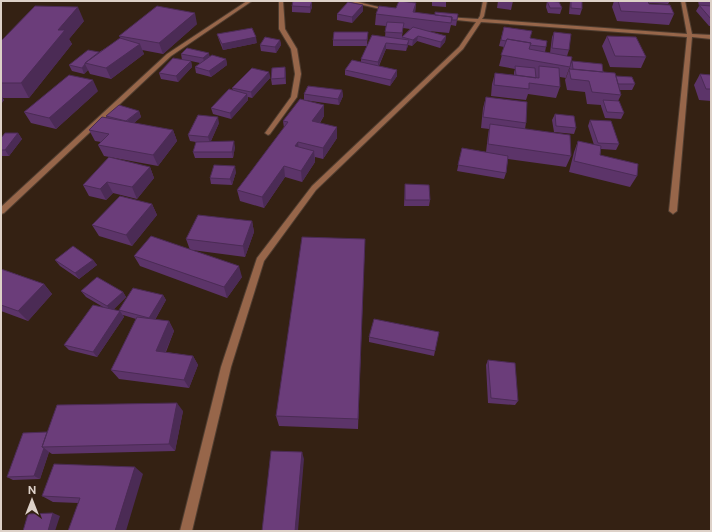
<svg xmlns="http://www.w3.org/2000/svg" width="712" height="532" viewBox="0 0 712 532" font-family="'Public Sans',sans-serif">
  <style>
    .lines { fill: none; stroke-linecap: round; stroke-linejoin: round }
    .street-casing { stroke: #4f3d30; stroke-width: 2 }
    .street { fill: #97664a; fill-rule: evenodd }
    .wall { fill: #5c3469; fill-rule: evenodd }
    .shaded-wall { fill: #4b2b55 }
    .building { fill: #6b3d7a; stroke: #4b2b55 }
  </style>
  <rect width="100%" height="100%" fill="#342113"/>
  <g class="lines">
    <defs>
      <path id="street" d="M247,1H252L171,56L4,213L1,214V207L167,54Z
        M279,1H283L285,29L297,49L301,74L297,97L270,134L268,135L265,133L291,97L295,74L291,49L279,29Z
        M346,1H354L391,10L389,11Z
        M483,1H487L484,16L482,19L687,34L681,1H685L692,34L711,35V39L692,37L677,211L673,214L669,211L687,37L481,22L463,49L316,190L264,261L231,367L192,531H180L221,367L257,258L312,186L459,47L476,22L447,19H445V17L478,19L480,16Z"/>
    </defs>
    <!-- street casing -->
    <use href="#street" class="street-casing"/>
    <!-- street -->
    <use href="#street" class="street"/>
  </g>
  <!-- wall -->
  <path class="wall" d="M312,1V7L310,13L292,12V6Z
    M432,1H446V7L432,6Z
    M498,1H513L511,10L497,8Z
    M547,1L562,8L560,14L548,13L546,7Z
    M570,1H582V9L580,15L569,14Z
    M614,1H670L668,4L648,3L649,4L674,14L669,25L617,21L612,7Z
    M698,1H711V26H709L696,11L699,6Z
    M416,3L415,13L435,15L458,14L456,26L451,25L449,33L428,31L446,36L445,42L440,48L417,41L412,46L408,45L406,51L386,49L379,66L397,70V76L390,86L345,75V70L361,62V59L367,46H333V40L368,32L367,45L385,37L386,26L375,25L376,14L396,8ZM403,28L410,29L402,37L403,29Z
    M363,11L352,23L337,20V14Z
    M84,21L69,39L72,44L29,98H2L4,100L1,104V41Z
    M197,24L163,54L142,50L144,54L111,79L90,74L88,70L84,74L72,71L69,65L99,52L121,39L119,36Z
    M504,27L530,38L546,47L545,52L550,53L552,37L554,32L569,50L567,56L570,67L566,78L560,77V87L556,98L528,94L526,100L491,96L492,84L495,73L514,75V72L515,69L499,66L504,47L499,46Z
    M217,34L257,43L223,50L219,40Z
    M607,36L646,57L641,68L610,67L602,46Z
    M280,40L281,45L276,53L261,51L260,45Z
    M181,54L210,56L226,59L227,65L211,77L196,73L195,67L200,63L191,61L192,67L178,82L161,79L159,73L182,60Z
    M572,61L616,76L635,84L632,90H619L621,95L618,101L624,113L621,119L605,118L601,106V105L587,104L585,92L567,90L565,80L569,69H570V66Z
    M269,72L270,78L252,98L248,97V100L231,119L213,114L211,108L233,90L232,88Z
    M286,73V84L272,85L271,79Z
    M700,74L711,75V101L699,100L694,85Z
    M342,90L343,96L339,105L304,100V94Z
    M98,91L56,129L31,123L24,112Z
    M486,97L526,123L525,129L571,156L566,167L508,159L506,173L504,179L457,171L462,148L486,152L488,135L489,129L481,128L483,108Z
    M324,105V116L320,123L337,138L323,159L315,157V162L302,182L285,177L264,208L240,201L237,190L284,128L283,121Z
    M139,111L141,117L134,123L173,130L177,141L158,166L104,156L98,145L101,142L95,141L89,130L107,118L106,116Z
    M555,114L576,128L574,134L554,132L552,120Z
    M590,120L619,144L616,150L601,149L600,155L637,176L630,187L569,172L574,152L578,141L594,145L588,126Z
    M219,123L211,141L235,147L233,158H195L193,152L196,142L190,141L188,135Z
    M18,133L22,139L9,156H1V138Z
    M150,167L154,178L137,199L113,193L106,200L89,196L83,185Z
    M236,172L232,185L211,184L210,178Z
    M405,184L430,200L429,206H404Z
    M152,204L157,215L132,246L99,236L92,225Z
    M252,221L254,232L245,257L192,250L242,277L227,298L140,266L134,256L190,250L186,239Z
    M365,239L358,429L279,426L276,416Z
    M55,260H93L97,265L79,279L60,266Z
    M1,269L44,284L52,294L28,321L1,311Z
    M81,291L123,292L126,297L113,310L120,311L119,310L163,295L166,300L155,320L169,321L174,331L166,352L193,356L198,365L189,388L119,379L111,370L136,319L123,315L124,317L97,357L69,350L64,345L103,307L86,297Z
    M369,337L435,351L434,356L369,342Z
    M488,360L518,401L515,405L488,403L486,365Z
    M183,411L175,451L52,454L49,452L40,479L13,480L7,477L47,432Z
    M143,474L78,503L53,502L42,496Z"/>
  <!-- shaded-wall -->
  <path class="shaded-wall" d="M312,1V7L310,13V7Z
    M416,3L415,13L413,12Z
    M363,5V11L352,23V17Z
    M78,7L84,21L69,39L72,44L29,98L21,83L58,30Z
    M195,13L197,24L163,54L159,43Z
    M418,36L417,41L412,46L413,40Z
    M446,36L445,42L440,48L441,42Z
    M256,37L257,43L223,50L222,44Z
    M280,40L281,45L276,53L275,47Z
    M409,40L408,46L406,51L407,45Z
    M386,43V49L378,67V62Z
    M140,44L144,54L111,79L106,68Z
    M209,53L210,58L205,64L203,58Z
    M226,59L227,65L211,77L209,71Z
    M191,61L192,67L178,82L176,76Z
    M85,64L88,70L84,74L82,68Z
    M285,67L286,73V84L285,78Z
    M397,70V76L390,86L391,80Z
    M269,72L270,78L252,98L251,92Z
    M93,80L98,91L56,129L49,118Z
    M342,90L343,96L339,105L338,99Z
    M247,94L248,100L231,119L230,113Z
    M1,95L4,100L1,104Z
    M324,105V116L313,132L312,121Z
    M139,111L141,117L128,128L126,122Z
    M218,117L219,123L210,143L208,137Z
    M337,127V138L323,159V148Z
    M173,130L177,141L158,166L153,155Z
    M18,133L22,139L9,156L5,150Z
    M234,141L235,147L233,158L232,152Z
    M298,142L299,153L295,146Z
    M314,151L315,162L302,182L301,171Z
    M235,166L236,172L232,185L230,179Z
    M284,166L285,177L264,208L262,197Z
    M150,167L154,178L137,199L132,187Z
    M107,182L113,193L106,200L100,189Z
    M152,204L157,215L132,246L126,235Z
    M252,221L254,232L245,257L243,246Z
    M93,260L97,265L79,279L75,273Z
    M239,266L242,277L227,298L224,287Z
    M44,284L52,294L28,321L18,311Z
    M123,292L126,297L111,312L107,306Z
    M163,295L166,300L153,323L149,318Z
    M120,311L124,317L97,357L93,352Z
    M169,321L174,331L162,360L156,351Z
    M193,356L198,365L189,388L184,380Z
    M177,403L183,411L175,451L169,444Z
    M44,448L49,452L40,479L34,476Z
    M302,452L304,459L298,531H295Z
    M135,467L143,474L126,531H115Z
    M53,513L60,516L55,531H48Z"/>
  <!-- building -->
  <path class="building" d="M293,1H312L310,7L292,6Z
    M399,1L416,3L413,12L452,17L451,23L376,14L379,6L396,8Z
    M547,1L559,2L562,8H550Z
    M571,1H582V9L571,8Z
    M618,1H648L649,4L670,5L674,14L621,11Z
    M348,2L363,5L352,17L337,14Z
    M699,5L711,6V19Z
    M35,6L78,7L58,30H65L21,83H1V41Z
    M157,6L195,13L159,43L119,36Z
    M435,12L458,14L457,20H452V17L435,15Z
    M387,22L404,23L402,33L385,32Z
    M413,27L446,36L441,42L418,36L413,40L402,37Z
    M504,27L532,31L530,38L547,41L546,47L530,45L531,43L507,39L506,41L501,40Z
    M252,28L256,37L222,44L217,34Z
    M334,32H368L367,40H333Z
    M554,32L571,34L569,50L552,48Z
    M372,35L409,40L407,45L386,43L378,62L361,59Z
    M607,36L636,37L646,57L615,56Z
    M265,37L280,40L275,47L260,45Z
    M120,38L140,44L106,68L85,63Z
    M507,39L531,43L529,49L572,57L570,67L501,55Z
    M187,48L209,53L203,58L181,54Z
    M88,50L99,52L85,63V64L82,68L69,65Z
    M212,55L226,59L209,71L195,67Z
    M173,58L191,61L176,76L159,73Z
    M352,60L397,70L391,80L345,70Z
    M572,61L602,64L603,72L573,69Z
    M515,66L535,68L536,78L516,75Z
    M539,66L559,68L560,87L529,83V89L494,85L495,73L539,78Z
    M285,67V78L271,79L272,68Z
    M252,68L269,72L251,92L232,88Z
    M569,69L615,73L621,95L592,92L589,81L571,79Z
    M700,74L711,75V89H706Z
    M69,75L93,80L49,118L24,112Z
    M616,76L632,77L635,84H618Z
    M308,86L342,90L338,99L304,94Z
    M229,89L247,94L230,113L211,108Z
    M486,97L527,102L526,123L483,117Z
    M300,99L324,105L312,121L337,127L323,148L298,142L295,146L314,151L301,171L284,166L262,197L237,190L288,122L283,121Z
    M603,100L619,101L624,113L607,112Z
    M119,105L139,111L126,121L106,116Z
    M555,114L574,116L576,128L556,126Z
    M198,115L218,117L208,137L188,135Z
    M102,117L173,130L153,155L98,145L109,134L89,130Z
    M590,120L611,121L619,144L598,143Z
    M490,124L570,135L571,156L488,144Z
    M5,133H18L5,150H1V138Z
    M234,141L232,152H193L196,142Z
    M578,141L601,146L600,155L638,164L637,176L574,161Z
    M462,148L508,156L506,173L458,165Z
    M109,157L150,167L132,187L107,182L100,189L83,185Z
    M214,165L235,166L230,179L210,178Z
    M405,184L429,185L430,200H405Z
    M120,196L152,204L126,235L92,225Z
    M198,215L252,221L243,246L186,239Z
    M151,236L239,266L224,287L134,256Z
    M302,237L365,239L358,419L276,416Z
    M73,246L93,260L75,273L55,260Z
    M1,269L44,284L18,311L1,305Z
    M97,277L123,292L107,306L81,291Z
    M133,288L163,295L149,318L119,310Z
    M93,305L120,311L93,352L64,345Z
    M137,317L169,321L156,351L193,356L184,380L111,370Z
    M374,319L439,332L435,351L369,337Z
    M488,360L515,363L518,401L491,398Z
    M177,403L169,444L42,447L57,405Z
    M47,432L42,447L44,448L34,476L7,477L23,433Z
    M271,451L302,452L295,531H262Z
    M54,464L135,467L115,531H68L80,498L42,496Z
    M53,513L48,531H23L28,514Z"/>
  <!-- border -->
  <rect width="712" height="532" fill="none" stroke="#ddd1c8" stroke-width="4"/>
  <!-- north arrow -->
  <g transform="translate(32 500)" stroke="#342113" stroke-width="3" paint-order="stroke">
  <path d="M0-3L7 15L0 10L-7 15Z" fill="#ddd1c8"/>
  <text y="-6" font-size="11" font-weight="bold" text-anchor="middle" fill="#ddd1c8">N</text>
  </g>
</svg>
